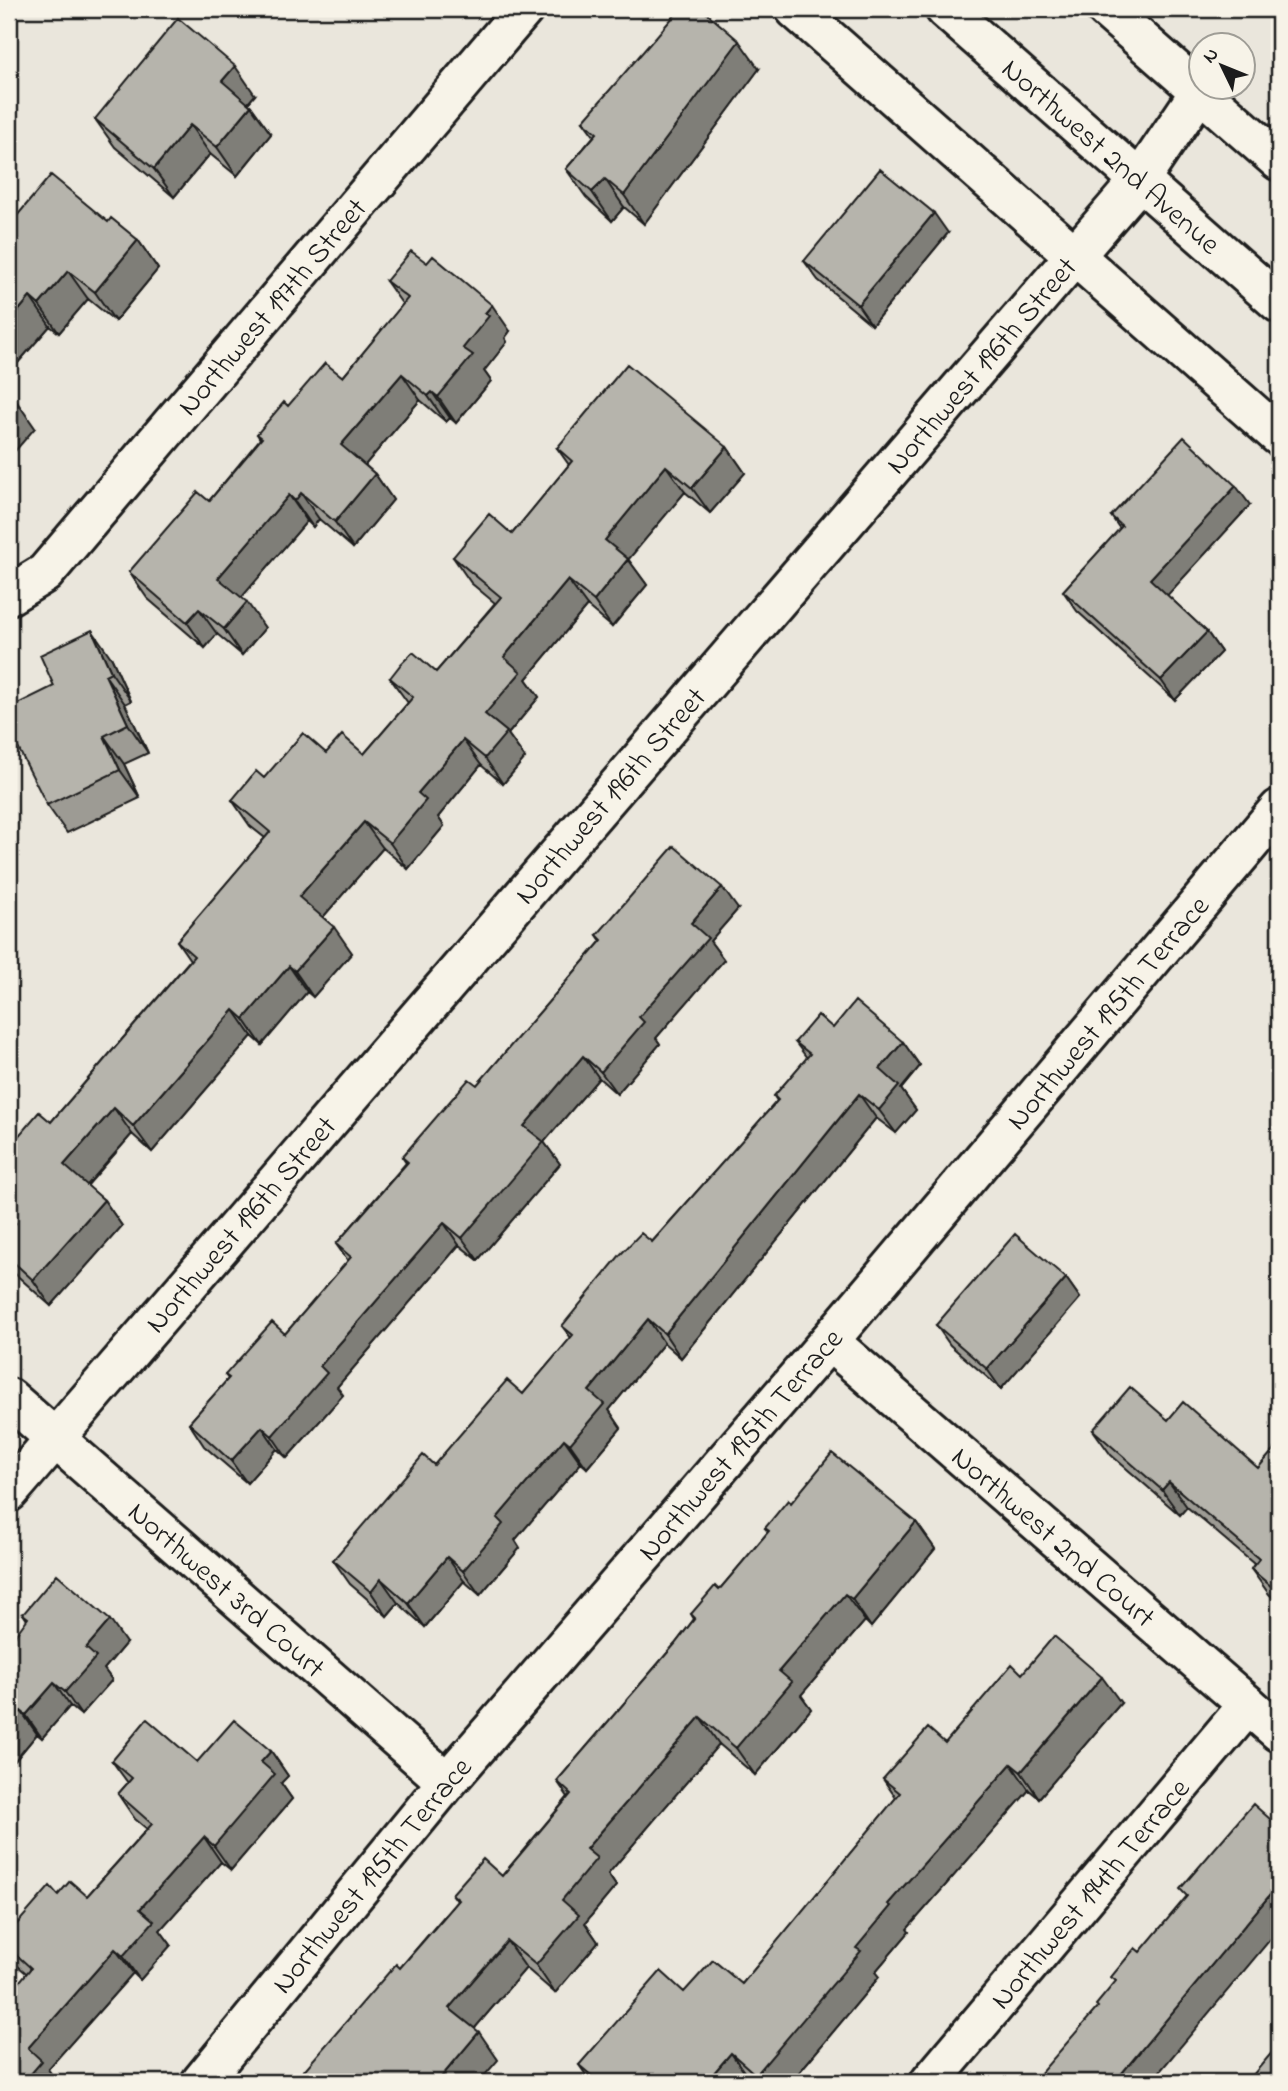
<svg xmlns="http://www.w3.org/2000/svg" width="1288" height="2091" viewBox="0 0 1288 2091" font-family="'Indie Flower',sans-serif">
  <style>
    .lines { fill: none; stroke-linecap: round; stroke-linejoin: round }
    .minor-casing { stroke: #1c1c1c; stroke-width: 44 }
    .primary-casing { stroke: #1c1c1c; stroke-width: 44 }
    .minor { stroke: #f7f3e8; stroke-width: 38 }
    .primary { stroke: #f7f3e8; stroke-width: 38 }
    .wall { fill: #9d9b94; stroke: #1c1c1c; stroke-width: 2 }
    .shaded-wall { fill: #7f7e78; stroke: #1c1c1c; stroke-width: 2 }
    .building { fill: #b6b4ac; stroke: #1c1c1c; stroke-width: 2 }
    .labels { text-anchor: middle; stroke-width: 6; stroke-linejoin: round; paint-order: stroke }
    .street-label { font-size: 30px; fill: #1c1c1c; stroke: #f7f3e8 }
  </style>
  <rect width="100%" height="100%" fill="#eae6dc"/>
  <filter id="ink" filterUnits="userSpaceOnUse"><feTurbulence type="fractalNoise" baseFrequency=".0143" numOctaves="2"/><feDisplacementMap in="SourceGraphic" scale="14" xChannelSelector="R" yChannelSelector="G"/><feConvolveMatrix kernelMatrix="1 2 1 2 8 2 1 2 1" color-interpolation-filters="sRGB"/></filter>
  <g filter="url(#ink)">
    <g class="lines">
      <defs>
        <g id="minor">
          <path d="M795,9L1279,436"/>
          <path id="s1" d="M9,595L45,573L524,9"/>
          <path id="s2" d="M829,1341L1279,1732"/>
          <path id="s3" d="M9,1398L447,1782"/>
          <path id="s4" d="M9,1492L1140,180L1200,91"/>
          <path id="s5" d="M201,2082L447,1782L829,1341L1279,809"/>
          <path id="s6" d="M930,2082L1248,1705"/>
        </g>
        <g id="primary">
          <path id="s7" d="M945,9L1279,303"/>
          <path d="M1106,9L1279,161"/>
        </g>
      </defs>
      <!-- minor casing -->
      <use href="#minor" class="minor-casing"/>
      <!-- primary casing -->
      <use href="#primary" class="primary-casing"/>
      <!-- minor -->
      <use href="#minor" class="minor"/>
      <!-- primary -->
      <use href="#primary" class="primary"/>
    </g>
    <!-- wall -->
    <path class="wall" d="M759,69L644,224L624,207L612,221L586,197L566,169L594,136L583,121Z
      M255,95L248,103L251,106L271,134L237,176L210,154L174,197L115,147L95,119Z
      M9,211L16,217L108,222L138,240L158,269L115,321L88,299L59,333L50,326L9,373Z
      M948,233L872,325L818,280L804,261Z
      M386,281L510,331L505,338L507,342L484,371L491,381L456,423L450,418L446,422L420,400L365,465L375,474L393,500L353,548L319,519L313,527L307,521L241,597L265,628L242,655L217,634L205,648L147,598L129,572L209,501L260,439L257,434L288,406L343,377L403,305Z
      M727,447L745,473L710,513L685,492L628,559L647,585L612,627L587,606L526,679L539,697L508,734L525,758L503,784L481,765L438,817L444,826L408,869L383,848L323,917L352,953L313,997L307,992L262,1045L252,1036L152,1152L132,1134L87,1186L104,1200L122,1226L51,1306L13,1272L9,1266V1231L11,1229L9,1227V1147L51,1122L190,960L177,941L265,838L250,826L232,800L264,778L326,753L364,754L408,703L390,678L436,672L495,603L471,583L453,557L512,534L569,465L557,448Z
      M1250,505L1167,595L1207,632L1221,652L1175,700L1077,611L1063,591L1120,529L1111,516Z
      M112,659L131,701L125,704L148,753L124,764L140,798L67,833L47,805Z
      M738,909L710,941L724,960L656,1038L660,1044L617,1094L599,1078L544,1142L560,1164L478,1260L459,1245L337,1387L343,1395L287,1458L277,1449L247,1483L204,1446L189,1423L228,1379L225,1375L285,1334L348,1261L336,1244L406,1163L402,1157L477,1085L601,941L597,935Z
      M833,1028L903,1042L920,1066L901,1089L916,1110L896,1133L876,1118L681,1358L664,1343L609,1410L621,1428L587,1468L581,1463L515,1540L520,1548L480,1595L464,1581L425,1627L398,1603L387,1616L350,1584L333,1560L434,1465L523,1394L571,1338L562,1326L652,1242L777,1101L774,1096L807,1058L795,1042Z
      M1066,1278L1080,1298L1001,1389L950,1345L936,1325Z
      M1168,1420L1258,1468L1279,1445V1603L1269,1594L1251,1569L1254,1564L1187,1507L1180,1515L1111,1455L1093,1430Z
      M791,1503L916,1522L935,1549L871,1627L865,1621L801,1695L811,1709L755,1775L719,1744L608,1874L616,1886L585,1923L598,1942L555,1993L526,1968L474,2029L498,2060L400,1968L457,1901L452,1894L502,1876L568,1797L557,1781L675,1644L694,1619L691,1614L719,1590L768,1532L765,1528Z
      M23,1614L126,1643L104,1669L112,1680L81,1715L70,1706L42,1738L37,1734L9,1768L27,1620Z
      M1022,1674L1121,1703L1039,1798L1029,1790L907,1929L909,1932L875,1972L879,1977L791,2082H752L749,2079L746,2082H591L579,2065L684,1992L742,1984L896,1798L883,1779L945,1743Z
      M271,1751L288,1776L281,1783L292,1799L231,1870L221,1862L160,1930L171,1945L140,1980L133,1973L48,2069L9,2082L26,1973L18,1966L9,1953V1933L58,1895L87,1896L147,1829L135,1819L118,1794L128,1783L112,1761L197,1762Z"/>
    <!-- shaded-wall -->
    <path class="shaded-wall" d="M739,41L759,69L644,224L624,195Z
      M235,66L255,95L242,110L222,81Z
      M251,106L271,134L237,176L217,147Z
      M190,125L210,154L174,197L154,169Z
      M605,179L624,207L612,221L592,192Z
      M934,213L948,233L872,325L858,305Z
      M138,240L158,269L115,321L95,292Z
      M68,271L88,299L59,333L39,305Z
      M30,297L50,326L9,373V322Z
      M492,305L510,331L505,338L507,342L484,371L491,381L456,423L438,397L463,348L485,313Z
      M402,374L420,400L360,471L341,445Z
      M432,392L450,418L446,422L428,396Z
      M15,399L35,428L9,458V406Z
      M727,447L745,473L710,513L692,488Z
      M666,466L685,492L623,566L605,540Z
      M375,474L393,500L353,548L335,522Z
      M1236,486L1250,505L1164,599L1150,579Z
      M301,493L319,519L313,527L295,501Z
      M289,495L307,521L236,604L218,578Z
      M628,559L647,585L612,627L594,601Z
      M568,580L587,606L526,679L539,697L508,734L525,758L503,784L485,758V714L504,657Z
      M247,602L265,628L242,655L224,629Z
      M199,609L217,634L205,648L187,622Z
      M92,630L112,659L131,701L111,672Z
      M1207,632L1221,652L1175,700L1161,680Z
      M105,675L125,704L148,753L128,724Z
      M104,736L124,764L140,798L120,770Z
      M463,740L481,765L438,817L444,826L408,869L390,843L418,793Z
      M364,822L383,848L318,923L299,897Z
      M722,887L738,909L710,941L724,960L656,1038L660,1044L617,1094L601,1072L639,1017L691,923Z
      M334,927L352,953L313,997L295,971Z
      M289,966L307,992L262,1045L244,1019Z
      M234,1010L252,1036L152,1152L133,1126Z
      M903,1042L920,1066L901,1089L916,1110L896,1133L879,1110L880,1069Z
      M583,1056L599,1078L544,1142L560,1164L478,1260L462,1238L524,1126Z
      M859,1094L876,1118L681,1358L665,1334Z
      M114,1108L132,1134L82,1191L64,1165Z
      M104,1200L122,1226L51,1306L33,1280Z
      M444,1223L459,1245L337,1387L343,1395L287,1458L272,1436L320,1366Z
      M1066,1278L1080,1298L1001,1389L987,1369Z
      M648,1319L664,1343L609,1410L621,1428L587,1468L570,1444L589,1391Z
      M262,1427L277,1449L247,1483L231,1461Z
      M564,1439L581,1463L515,1540L520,1548L480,1595L463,1571L497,1518Z
      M1169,1482L1187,1507L1180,1515L1162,1490Z
      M916,1522L935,1549L871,1627L852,1599Z
      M447,1557L464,1581L425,1627L408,1603Z
      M381,1579L398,1603L387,1616L371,1592Z
      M845,1594L865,1621L801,1695L811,1709L755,1775L736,1748L779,1671Z
      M110,1620L126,1643L104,1669L112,1680L81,1715L65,1692L86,1648Z
      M1102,1677L1121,1703L1039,1798L1021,1772Z
      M54,1683L70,1706L42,1738L26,1715Z
      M21,1711L37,1734L9,1768V1726Z
      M700,1717L719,1744L608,1874L616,1886L585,1923L598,1942L555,1993L536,1965L562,1900L586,1849Z
      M271,1751L288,1776L281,1783L292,1799L231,1870L214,1846L261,1762Z
      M1011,1764L1029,1790L907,1929L909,1932L875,1972L879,1977L791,2082H761L756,2075L888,1904Z
      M204,1837L221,1862L160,1930L171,1945L140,1980L123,1956L140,1909Z
      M1279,1884V1929L1151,2082H1119L1117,2079Z
      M507,1941L526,1968L469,2035L449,2008Z
      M115,1949L133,1973L48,2069L57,2082H24L28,2048Z
      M479,2032L498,2060L479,2082H437Z
      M731,2053L749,2079L746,2082H706Z"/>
    <!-- building -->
    <path class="building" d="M680,9H702L739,41L624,195L605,179L592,192L566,169L597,133L583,121Z
      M178,18L235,66L222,81L251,106L217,147L190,125L154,169L95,119Z
      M880,169L934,213L858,305L804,261Z
      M51,175L108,222L111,218L138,240L95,292L68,271L39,305L30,297L9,322V211L16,217Z
      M411,251L427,263L433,256L492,305L485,313L489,316L463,348L473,355L438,397L432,392L428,396L402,374L341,445L375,474L335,522L301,493L295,501L289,495L218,578L247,602L224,629L199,609L187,622L129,572L198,492L209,501L262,438L257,434L284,402L288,406L325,363L343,377L408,298L386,281Z
      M627,364L727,447L692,488L666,466L605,540L628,559L594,601L568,580L504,657L521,672L485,714L507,732L485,758L463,740L418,793L426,800L390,843L364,822L299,897L334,927L295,971L289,966L244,1019L234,1010L133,1126L114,1108L64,1165L104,1200L33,1280L9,1258V1231L16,1223L9,1217V1147L39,1112L51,1122L194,956L177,941L270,832L232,800L256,771L264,778L303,733L326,753L342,735L364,754L413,697L390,678L401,664L413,652L436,672L501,597L453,557L489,514L512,534L572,461L557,448Z
      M9,394L15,399L9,406Z
      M1184,437L1236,486L1150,579L1207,632L1161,680L1063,591L1122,526L1111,516Z
      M92,630L111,672L105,675L128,724L104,736L120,770L47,805L9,730V708L54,686L40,655Z
      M674,846L722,887L691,923L708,938L639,1017L644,1022L601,1072L583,1056L524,1126L544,1142L462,1238L444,1223L320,1366L327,1373L272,1436L262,1427L231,1461L189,1423L229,1378L225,1375L272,1322L285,1334L351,1257L336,1244L408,1162L402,1157L469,1079L477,1085L602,940L597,935Z
      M855,1001L903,1042L880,1069L899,1086L879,1110L859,1094L665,1334L648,1319L589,1391L604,1404L570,1444L564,1439L497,1518L503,1524L463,1571L447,1557L408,1603L381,1579L371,1592L333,1560L423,1455L434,1465L507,1380L523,1394L573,1335L562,1326L620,1255L641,1233L652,1242L778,1100L774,1096L810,1054L795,1042L818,1015L833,1028Z
      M1015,1234L1066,1278L987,1369L936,1325Z
      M1130,1387L1168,1420L1183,1402L1258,1468L1279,1444V1593L1251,1569L1259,1559L1169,1482L1162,1490L1093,1430Z
      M832,1453L916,1522L852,1599L845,1594L779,1671L792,1682L736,1748L700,1717L586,1849L597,1858L562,1900L579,1915L536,1965L507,1941L449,2008L479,2032L437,2082H294L396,1964L400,1968L459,1900L452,1894L483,1859L502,1876L571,1794L557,1781L675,1644L695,1618L691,1614L715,1586L719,1590L769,1531L765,1528L788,1500L791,1503Z
      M57,1574L110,1620L86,1648L96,1657L65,1692L54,1683L26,1715L21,1711L9,1726V1644L28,1618L23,1614Z
      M1054,1636L1102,1677L1021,1772L1011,1764L888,1904L891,1906L856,1948L861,1951L756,2075L731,2053L706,2082H599L579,2065L661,1971L684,1992L713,1960L742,1984L900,1793L883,1779L928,1728L945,1743L1012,1664L1022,1674Z
      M147,1719L197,1762L234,1720L271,1751L261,1762L275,1774L214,1846L204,1837L140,1909L154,1921L123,1956L115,1949L28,2048L42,2061L24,2082H9V1994L31,1968L9,1948V1933L50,1886L58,1895L70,1881L87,1896L152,1824L118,1794L132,1778L112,1761Z
      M1253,1804L1279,1827V1884L1117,2079L1120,2082H1033L1098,2007L1096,2005L1116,1981L1111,1977L1135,1948L1140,1952L1187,1896L1180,1889Z
      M1279,2044V2082H1247Z"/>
  </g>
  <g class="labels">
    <!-- street labels -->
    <g class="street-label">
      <text dy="10" stroke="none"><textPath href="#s7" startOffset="222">Northwest 2nd Avenue</textPath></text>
      <text dy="10" stroke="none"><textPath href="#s1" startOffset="392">Northwest 197th Street</textPath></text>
      <text dy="10" stroke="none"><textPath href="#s4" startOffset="1488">Northwest 196th Street</textPath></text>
      <text dy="10" stroke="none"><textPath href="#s4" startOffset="920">Northwest 196th Street</textPath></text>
      <text dy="10" stroke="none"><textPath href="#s5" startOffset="1402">Northwest 195th Terrace</textPath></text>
      <text dy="10" stroke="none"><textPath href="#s4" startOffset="354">Northwest 196th Street</textPath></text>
      <text dy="10" stroke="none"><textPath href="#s5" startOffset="835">Northwest 195th Terrace</textPath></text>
      <text dy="10" stroke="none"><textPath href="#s2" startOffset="298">Northwest 2nd Court</textPath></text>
      <text dy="10" stroke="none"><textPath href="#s3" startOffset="290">Northwest 3rd Court</textPath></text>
      <text dy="10" stroke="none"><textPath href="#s5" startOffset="268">Northwest 195th Terrace</textPath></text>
      <text dy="10" stroke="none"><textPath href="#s6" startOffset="247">Northwest 194th Terrace</textPath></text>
    </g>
  </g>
  <!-- margin -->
  <rect width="1288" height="2091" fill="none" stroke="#f7f3e8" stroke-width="35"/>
  <rect x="18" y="18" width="1253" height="2056" fill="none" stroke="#1c1c1c" stroke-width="2.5" filter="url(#ink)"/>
  <!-- north arrow -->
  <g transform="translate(1222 66) rotate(313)"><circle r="33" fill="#f7f3e8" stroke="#9f9d96" stroke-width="2"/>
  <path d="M0-5L12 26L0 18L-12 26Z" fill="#1c1c1c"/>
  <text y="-10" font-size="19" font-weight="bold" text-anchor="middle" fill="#1c1c1c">N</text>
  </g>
</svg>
